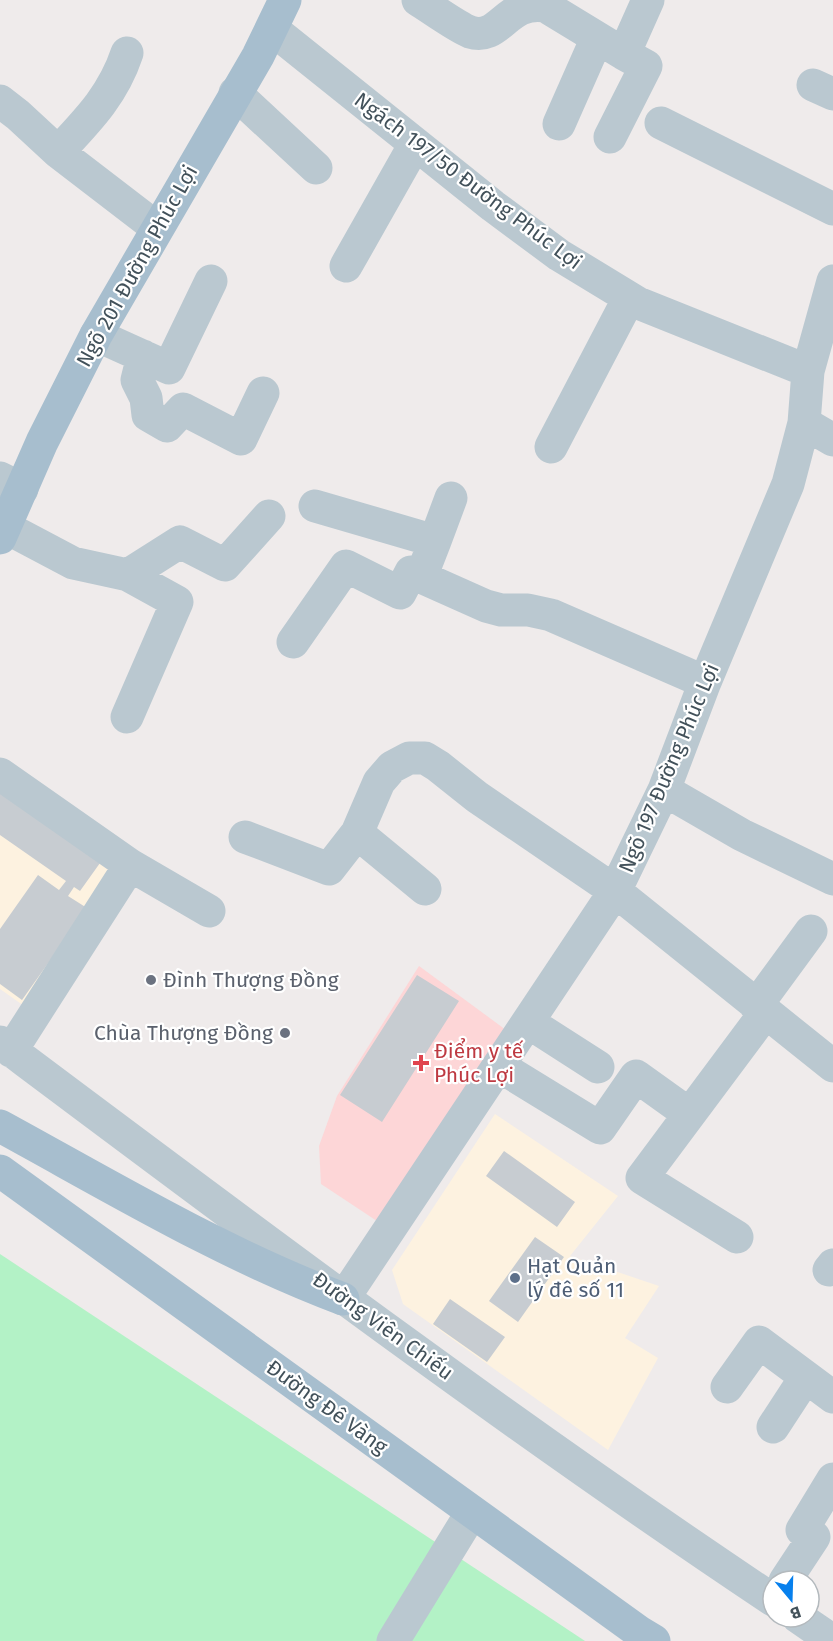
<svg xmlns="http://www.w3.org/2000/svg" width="833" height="1641" viewBox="0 0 833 1641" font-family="'Fira Sans',sans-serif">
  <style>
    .commercial { fill: #fdf2e0 }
    .medical { fill: #fdd6d7 }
    .green { fill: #b3f2c6 }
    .building { fill: #c7ccd1 }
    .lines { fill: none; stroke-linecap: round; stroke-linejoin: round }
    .minor { stroke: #bac8d0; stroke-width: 33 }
    .major { stroke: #a7bece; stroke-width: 33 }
    .worship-dot { fill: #6b7280; stroke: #fff; stroke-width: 2 }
    .health-dot { fill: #e0444e; stroke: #fff; stroke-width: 2 }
    .service-dot { fill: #5c6f8a; stroke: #fff; stroke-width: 2 }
    .labels { text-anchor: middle; stroke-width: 4.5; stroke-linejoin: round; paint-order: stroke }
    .street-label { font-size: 21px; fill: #42515a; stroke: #fff }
    .worship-label { font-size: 21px; fill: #5b616d; stroke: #fff; text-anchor: start }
    .health-label { font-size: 21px; fill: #be3a42; stroke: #fff; text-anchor: start }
    .service-label { font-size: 21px; fill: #4e5e75; stroke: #fff; text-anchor: start }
  </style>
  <rect width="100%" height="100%" fill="#efebeb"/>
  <!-- commercial -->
  <path class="commercial" d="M0,789L122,875L27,1008L0,989Z
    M495,1114L618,1196L570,1256L659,1286L625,1338L658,1358L608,1450L403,1304L392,1270Z"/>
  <!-- medical -->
  <path class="medical" d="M419,966L506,1030L380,1223L321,1184L319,1146L337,1096Z"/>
  <!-- green -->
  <path class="green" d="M0,1254L585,1641H0Z"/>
  <!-- building -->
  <path class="building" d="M0,792L100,863L80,891L74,887L68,896L87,908L22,1000L0,984V929L38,875L59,890L66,881L0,835Z
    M417,975L459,1001L382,1122L340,1095Z
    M504,1151L575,1202L557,1227L486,1176Z
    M535,1237L564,1257L518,1322L489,1301Z
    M450,1299L505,1337L487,1362L433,1324Z"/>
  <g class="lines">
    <!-- minor -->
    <path class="minor" d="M418,0C431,8 457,27 470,32C500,42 506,0 545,6L624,54
      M272,29L493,206L559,255L638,303L808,371
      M813,85L833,94
      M235,93L316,168
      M0,101L18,115L58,152L157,228
      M661,123L833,209
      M559,124L597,38
      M610,137L646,66L624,54L648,0
      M58,152C88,120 113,95 127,53
      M346,266L415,144
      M96,335L169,368L211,281
      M143,356L137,380L146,398L148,415L167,426L183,409L241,439L263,393
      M804,423L833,440
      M551,447L629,298
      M0,478L22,489
      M315,506L435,541L421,577L486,606L501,610H528L551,615L705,682
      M5,527L73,563L128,575L177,602L127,717
      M435,541L451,498
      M128,575L180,542L225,565L269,516
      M293,642L346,566L400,593L411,572L421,577
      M0,774L130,865L209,911
      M664,790L742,835L833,879
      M357,833L425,889
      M245,837L329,869L357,833L379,782L392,767L409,758H425L438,766L477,797L615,891L833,1066
      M756,1006L811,931
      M528,1022L598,1067
      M0,1042C255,1233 509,1424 773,1600
      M11,1051L130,865
      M499,1066L600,1128L636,1076L689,1114
      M737,1237L642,1178L765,1013
      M829,1270L833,1265
      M343,1299L615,891L664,790L705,682L788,484L804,423L808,371L833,281
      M727,1387L759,1342L833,1397
      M773,1427L805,1378
      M785,1581L814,1537L802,1530L833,1479
      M798,1617L833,1641
      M393,1641L472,1512"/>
    <!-- major -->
    <path class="major" d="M0,538L42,442L96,335L258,56L285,0
      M0,1126C112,1187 223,1254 343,1299
      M0,1171L639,1632L654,1641"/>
  </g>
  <!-- markers -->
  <g class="worship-dot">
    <circle cx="151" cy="980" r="6"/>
    <circle cx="285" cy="1033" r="6"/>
  </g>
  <path class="health-dot" d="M418 1054h6v6h6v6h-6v6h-6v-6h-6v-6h6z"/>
  <circle class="service-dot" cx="515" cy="1278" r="6"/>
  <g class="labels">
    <!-- street labels -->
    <g class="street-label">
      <text transform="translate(468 181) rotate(37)" y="7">Ngách 197/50 Đường Phúc Lợi</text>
      <text transform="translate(137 266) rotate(-61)" y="7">Ngõ 201 Đường Phúc Lợi</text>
      <text transform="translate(669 768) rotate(-67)" y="7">Ngõ 197 Đường Phúc Lợi</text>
      <text transform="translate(383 1326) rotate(36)" y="7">Đường Viên Chiếu</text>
      <text transform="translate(327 1407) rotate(36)" y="7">Đường Đê Vàng</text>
    </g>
    <!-- worship labels -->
    <g class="worship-label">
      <text x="163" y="987">Đình Thượng Đồng</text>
      <text x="273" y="1040" text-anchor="end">Chùa Thượng Đồng</text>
    </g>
    <!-- health labels -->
    <g class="health-label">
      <text x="434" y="1058">Điểm y tế<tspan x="434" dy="24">Phúc Lợi</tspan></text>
    </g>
    <!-- service labels -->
    <g class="service-label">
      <text x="527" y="1273">Hạt Quản<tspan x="527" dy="24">lý đê số 11</tspan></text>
    </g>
  </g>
  <!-- north arrow -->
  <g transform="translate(791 1599) rotate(161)"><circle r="28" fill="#ffffff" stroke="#b3b9bd" stroke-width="1.5"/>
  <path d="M0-4.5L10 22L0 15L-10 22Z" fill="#0780ed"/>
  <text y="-9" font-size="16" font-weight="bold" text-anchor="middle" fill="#42515a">B</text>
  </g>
</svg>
